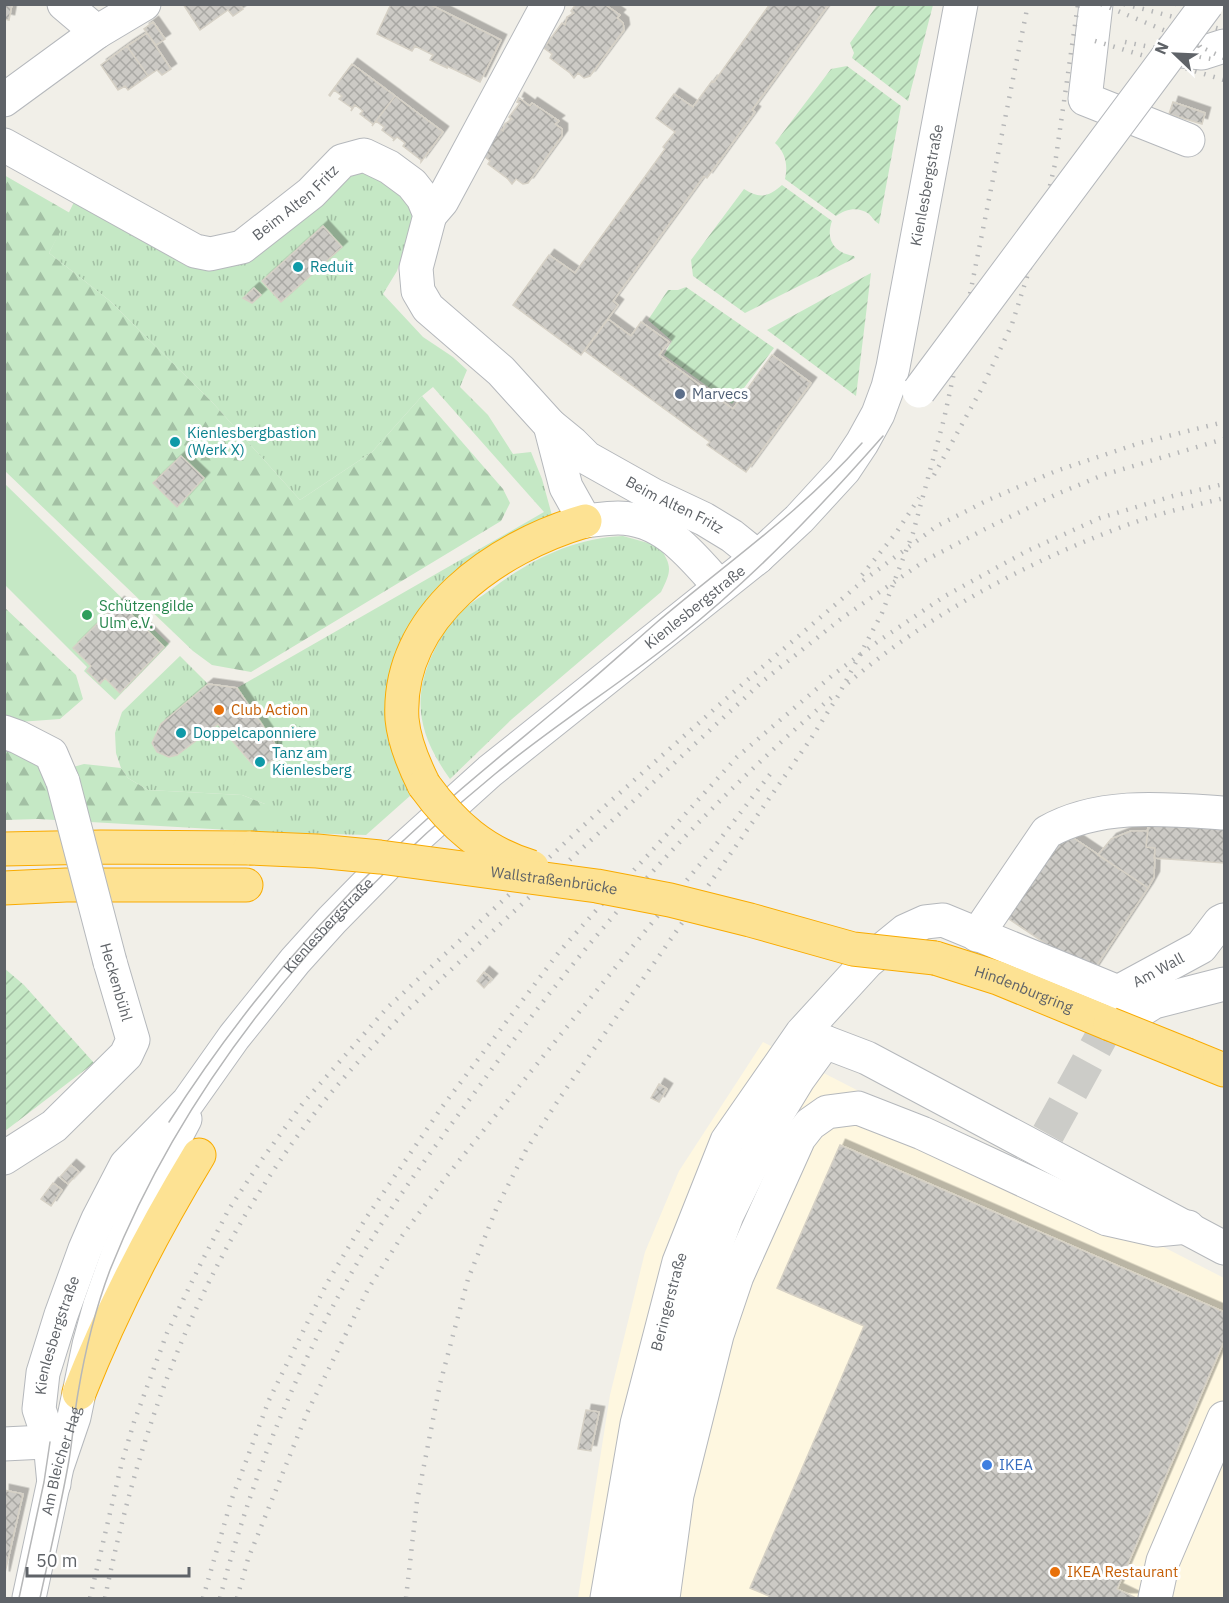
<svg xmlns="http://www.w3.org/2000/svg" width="1229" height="1603" viewBox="0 0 1229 1603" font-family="'IBM Plex Sans',sans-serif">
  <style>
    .commercial { fill: #fef7e0 }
    .grass { fill: url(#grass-tufts) }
    .forest { fill: url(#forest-firs) }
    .park { fill: #c5e8c5 }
    .garden { fill: url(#garden-furrows) }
    .building { fill: url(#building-cross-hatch); stroke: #d6d1c6; stroke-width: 1.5; filter: url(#shadow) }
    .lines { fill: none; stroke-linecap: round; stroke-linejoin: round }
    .minor-tunnel { stroke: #ccccc8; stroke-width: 33; stroke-dasharray: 33 16; stroke-linecap: butt }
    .minor-casing { stroke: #b5b8bc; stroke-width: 35 }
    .highway-casing { stroke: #f9ab00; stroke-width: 35 }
    .minor { stroke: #fff; stroke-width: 33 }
    .highway { stroke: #fde293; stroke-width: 33 }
    .tram { stroke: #b6b7b8; stroke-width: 1.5 }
    .rail { stroke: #b6b7b8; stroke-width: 4.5; stroke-dasharray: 1.5 8; stroke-linecap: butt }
    .minor-bridge-casing { stroke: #b5b8bc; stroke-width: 35; stroke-linecap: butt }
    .highway-bridge-casing { stroke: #f9ab00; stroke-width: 35; stroke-linecap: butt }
    .minor-bridge { stroke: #fff; stroke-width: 33 }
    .highway-bridge { stroke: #fde293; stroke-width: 33 }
    .culture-dot { fill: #0f9aa8; stroke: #fff; stroke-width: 2 }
    .service-dot { fill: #5c6f8a; stroke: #fff; stroke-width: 2 }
    .leisure-dot { fill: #2e9e5b; stroke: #fff; stroke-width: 2 }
    .food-dot { fill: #e8710a; stroke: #fff; stroke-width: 2 }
    .shop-dot { fill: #3f7fe0; stroke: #fff; stroke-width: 2 }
    .labels { text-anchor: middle; stroke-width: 6; stroke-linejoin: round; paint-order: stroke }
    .street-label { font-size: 15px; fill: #5f6368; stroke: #fff }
    .culture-label { font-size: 15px; fill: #0d838f; stroke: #fff; text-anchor: start }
    .service-label { font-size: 15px; fill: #4e5e75; stroke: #fff; text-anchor: start }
    .leisure-label { font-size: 15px; fill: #27864d; stroke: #fff; text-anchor: start }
    .food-label { font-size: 15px; fill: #c56008; stroke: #fff; text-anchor: start }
    .shop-label { font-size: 15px; fill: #366cbe; stroke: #fff; text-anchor: start }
  </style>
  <defs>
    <pattern id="grass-tufts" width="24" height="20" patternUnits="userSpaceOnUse" patternTransform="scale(1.5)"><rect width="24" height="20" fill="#c5e8c5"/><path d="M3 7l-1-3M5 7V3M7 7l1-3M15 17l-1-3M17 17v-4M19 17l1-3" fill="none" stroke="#a3c0a4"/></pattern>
    <pattern id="forest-firs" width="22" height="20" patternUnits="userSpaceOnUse" patternTransform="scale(1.5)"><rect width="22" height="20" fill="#c5e8c5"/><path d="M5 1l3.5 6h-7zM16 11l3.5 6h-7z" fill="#a3c0a4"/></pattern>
    <pattern id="garden-furrows" width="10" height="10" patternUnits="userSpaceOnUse" patternTransform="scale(1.5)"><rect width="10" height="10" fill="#c5e8c5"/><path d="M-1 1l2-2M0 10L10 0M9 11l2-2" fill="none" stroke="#a3c0a4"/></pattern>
    <pattern id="building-cross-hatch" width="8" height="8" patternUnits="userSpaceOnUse" patternTransform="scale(1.5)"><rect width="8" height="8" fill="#cccac5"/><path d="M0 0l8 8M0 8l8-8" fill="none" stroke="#a9a8a4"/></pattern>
    <filter id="shadow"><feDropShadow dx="5.5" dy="-5.5" stdDeviation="0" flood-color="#0004"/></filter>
  </defs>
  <rect width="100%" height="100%" fill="#f1efe8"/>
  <!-- commercial -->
  <path class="commercial" d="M763,1042L1224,1278V1598H578L610,1395L645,1252L679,1171Z"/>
  <!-- grass -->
  <path class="grass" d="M363,167L406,194L415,215L397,271L383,294L423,337L453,357L467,370L460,387L488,415L513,454L531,452L542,479L553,519L418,618L411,795L366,835L265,832V804L242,795L148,790L128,778L121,768L116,753L115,733L122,712L180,656L208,684L161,724L152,743L157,752L169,757L177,755L218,724L253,766H263L273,760L276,750L274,742L237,688L544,512L433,387L422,396L372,452L300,500L213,403L110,301L49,253L76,198L191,262L344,171Z
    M623,536L659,546C672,566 672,570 661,592L512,719L450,779C420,737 411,702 432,655C439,641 446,627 456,616C466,605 481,597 493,588C532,559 574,538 623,536Z"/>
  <!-- forest -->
  <path class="forest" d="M4,175L70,213L49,253L110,301L213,403L300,500L372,452L422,396L503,489L510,503L501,521L251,672L212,665L193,651L5,471Z
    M4,607L76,675L83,699L60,719L5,723Z
    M4,740L27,749L44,775L84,764L121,768L128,778L148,790L242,795L265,804V832L38,819L5,820Z"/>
  <!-- park -->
  <path class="park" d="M5,484L169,644L115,700L84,671L87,667L5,585Z"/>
  <!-- garden -->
  <path class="garden" d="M878,4L933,5L908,101L852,58L854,53L850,43Z
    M847,66L901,106L879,224C874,221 873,218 869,214C858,206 846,209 836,216L785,179C788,166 786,153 775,143L831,69Z
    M782,185L832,221C825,240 835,253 854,256L855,258L745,313L693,276L691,260L744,189C759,199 769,197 782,185Z
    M871,273L856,396L767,330Z
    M686,287L774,348L732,404L664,355L672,341L648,320L668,290H678Z
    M4,968L24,985L94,1063L5,1131Z"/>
  <!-- building -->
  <path class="building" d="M4,4H12L9,20L4,19Z
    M183,4H239L243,9L233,16L228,10L200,30Z
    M391,4H429L501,40L480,82L447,66V68L430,60L433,55L415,46L412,51L377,34Z
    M576,4H604L620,15L617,18L623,23L624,30L590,76L584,78L578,73L574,78L570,73L550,58L552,54L541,46L544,43L546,45L562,23L565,25L567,17L574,13L571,11Z
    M770,4H829L752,110L755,112L707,178L704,176L613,301L618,305L581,355L513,305L549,255L575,273L665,149L663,147L675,132L656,118L674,94L693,107L712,81L714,82Z
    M153,22L165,39L156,45L144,29Z
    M147,33L171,69L162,75L157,70L148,76L127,46Z
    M127,46L148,76L128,90L125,86L118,90L101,65Z
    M352,64L395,96L372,126L373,124L360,114L363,111L355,105L351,111L352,108L339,99L342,96L334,90L330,96L329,95Z
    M395,96L443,132L421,162V160L403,146L405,143L397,137L393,141L394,139L382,130L384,127L376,121Z
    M519,98L530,106L532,103L559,121L555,124L562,129V136L528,183L523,184L516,179L512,184L508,179L488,164L490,161L479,152L484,151L500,129L503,131L505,124L512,119L509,117L520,103L517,102Z
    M1173,102L1205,113L1202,124L1169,114Z
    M323,226L342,247L281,302L262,281Z
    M254,288L261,295L252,303L243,298Z
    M608,319L631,336L641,322L669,342L659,355L733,409L772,355L811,383L746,472L707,445L710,442L585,351Z
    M181,456L204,478L177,507L153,483Z
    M119,602L164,647L120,693L105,678L100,684L87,671L91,666L73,648Z
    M208,684L237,688L274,742L276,750L273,760L263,766H254L218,724L177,755L169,757L157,752L152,743L161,724Z
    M1149,816L1224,822V863L1154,858L1155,848L1146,847Z
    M1063,831L1148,888L1091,974L1006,917Z
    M1131,831H1148L1146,847L1155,848L1154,877L1148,888L1098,855L1111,839Z
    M484,972L492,979L484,988L477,981Z
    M659,1084L667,1089L659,1102L651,1098Z
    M840,1145L1224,1312V1341L1117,1589L1134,1597L1133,1598H768L769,1596L750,1588L864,1326L777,1288Z
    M71,1165L79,1172L68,1184L60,1177Z
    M53,1183L62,1190L51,1206L41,1199Z
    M586,1410L599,1412L591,1451L578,1449Z
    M4,1490L23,1494L4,1577Z"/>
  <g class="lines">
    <!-- minor-tunnel -->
    <path class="minor-tunnel" d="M1048,1134L1104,1032L1136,1013"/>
    <defs>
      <g id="minor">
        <path d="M64,4L97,32"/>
        <path d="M1096,4L1085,99L1188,140"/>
        <path d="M1172,50L1202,53L1224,46"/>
        <path d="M4,100L97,32L144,4"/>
        <path id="s1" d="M4,145L195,251L210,254L242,247L311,193L342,161L364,155L389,167L412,184L423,198L430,215L416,268L418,291L428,308L501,371L550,425L572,443L587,458L653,495L704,519L732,536L758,557"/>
        <path d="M430,215L442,201L548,4"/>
        <path d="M550,425L566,487L585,521"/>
        <path d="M585,521C595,520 607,518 618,518C664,518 692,556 720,587"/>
        <path d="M4,732L18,737L51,754L63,782"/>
        <path d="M977,935L1047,832C1100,802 1166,809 1224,813"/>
        <path id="s2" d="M1118,992L1201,947L1220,922L1224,920"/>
        <path d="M804,1034L867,1058L1224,1248"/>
        <path d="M4,1158L54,1126L126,1055L133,1040L110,962"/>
        <path d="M4,1444L65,1441"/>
        <path id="s3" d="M54,1484L50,1442L39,1409L43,1373L61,1315L85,1249L98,1219L126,1165L188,1102L234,1037L295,961L332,920L388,863L490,771L758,557L799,519L844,470L862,443L878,414L888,387L893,367L961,4"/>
        <path id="s4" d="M29,1598L57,1467L74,1417L89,1345L100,1305L119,1251L140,1204L185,1119"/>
        <path id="s5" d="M607,1598L637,1424L679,1262L727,1141L802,1033L867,962L905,931L925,922L943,920L1118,992L1129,999L1138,1012L1154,1002L1224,984"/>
        <path d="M636,1598L651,1490L673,1393L702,1283L727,1215L774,1119L799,1078L825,1042"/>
        <path d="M663,1598L677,1495L717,1335L737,1276L799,1138L810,1124L827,1112L858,1108L922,1133L1107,1219L1156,1230L1188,1227"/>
        <path d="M1155,1598L1163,1561L1224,1418"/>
      </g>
      <g id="highway">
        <path d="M424,785C414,765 404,741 402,719C396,616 496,547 585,521"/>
        <path d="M4,849L101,847L250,848"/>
        <path d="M4,888L66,885H246"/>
        <path id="s6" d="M935,958L998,978L1110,1024"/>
        <path d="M1187,1055L1224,1070"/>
        <path d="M79,1393C112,1310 153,1231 199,1155"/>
      </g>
    </defs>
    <!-- minor casing -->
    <use href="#minor" class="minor-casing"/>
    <!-- highway casing -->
    <use href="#highway" class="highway-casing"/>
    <!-- minor -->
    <use href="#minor" class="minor"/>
    <!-- highway -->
    <use href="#highway" class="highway"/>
    <!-- tram -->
    <path class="tram" d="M169,1122C231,1025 303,937 386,857C448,797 516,744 582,688C607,667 631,645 656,623C725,564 801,512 862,443
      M19,1598L44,1482L50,1442
      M40,1598C50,1552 61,1506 69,1460C73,1437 74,1415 78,1393C85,1351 95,1310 110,1270C189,1072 332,908 495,774C553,726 617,686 675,640C754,577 817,511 883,436"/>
    <!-- rail -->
    <path class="rail" d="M1101,4L1173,34L1224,58
      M1124,4L1224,30
      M1177,4L1185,22L1201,48
      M1095,41L1224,80
      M1125,42L1211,59
      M934,475L982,388L1012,324L1034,255L1055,164L1078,4
      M862,575L896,533L919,498
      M848,683C931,612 1038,556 1141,520C1168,511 1197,505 1224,498
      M90,1598L122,1462L134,1422L167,1333L201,1263L229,1209L263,1158L303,1103L387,1008L596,814L745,682L864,580L937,526L988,500L1056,471L1140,443L1224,422
      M105,1598C141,1420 201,1260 314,1114C340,1080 371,1048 401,1016L763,681L842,618L926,560L987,528L1057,494L1103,475L1224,439
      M203,1598L231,1501L269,1400L327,1283L366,1218L442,1107L559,952L600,906L649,854L737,757L834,674L880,640L945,596L1027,551L1100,518L1173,496L1224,484
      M220,1598C250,1482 295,1369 356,1265C395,1198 443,1136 489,1073C591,934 701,809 832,697
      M237,1598L248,1559L307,1413L368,1289L402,1236L446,1177L566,1028L714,847L771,773
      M406,1598L417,1501L440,1384L468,1279L497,1207L526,1150L559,1099L810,740L838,696L882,613L913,533L944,419L958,354L1028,4"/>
    <defs>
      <path id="minor-bridge" d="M919,391L1207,4
        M63,782L110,962"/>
      <g id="highway-bridge">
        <path d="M424,785C453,825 484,853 532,867"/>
        <path id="s7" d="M250,848L317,851L380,857L597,886L670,900L750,920L853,949L935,958"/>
        <path d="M1110,1024L1187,1055"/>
      </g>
    </defs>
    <!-- minor-bridge casing -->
    <use href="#minor-bridge" class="minor-bridge-casing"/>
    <!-- highway-bridge casing -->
    <use href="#highway-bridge" class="highway-bridge-casing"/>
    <!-- minor-bridge -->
    <use href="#minor-bridge" class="minor-bridge"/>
    <!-- highway-bridge -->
    <use href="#highway-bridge" class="highway-bridge"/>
  </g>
  <!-- markers -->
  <g class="culture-dot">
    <circle cx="298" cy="267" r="6"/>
    <circle cx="175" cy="442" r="6"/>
    <circle cx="181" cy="733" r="6"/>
    <circle cx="260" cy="762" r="6"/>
  </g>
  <circle class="service-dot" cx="680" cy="394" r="6"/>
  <circle class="leisure-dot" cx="87" cy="615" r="6"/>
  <g class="food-dot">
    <circle cx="219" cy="710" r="6"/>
    <circle cx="1055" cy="1572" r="6"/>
  </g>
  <circle class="shop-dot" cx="987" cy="1465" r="6"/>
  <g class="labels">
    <!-- street labels -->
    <g class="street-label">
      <text dy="5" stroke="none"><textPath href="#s3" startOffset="1641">Kienlesbergstraße</textPath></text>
      <text dy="5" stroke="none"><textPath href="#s1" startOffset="336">Beim Alten Fritz</textPath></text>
      <text dy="5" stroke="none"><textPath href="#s1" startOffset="930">Beim Alten Fritz</textPath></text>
      <text dy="5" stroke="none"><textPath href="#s3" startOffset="1138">Kienlesbergstraße</textPath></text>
      <text dy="5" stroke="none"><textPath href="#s7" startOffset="306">Wallstraßenbrücke</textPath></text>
      <text dy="5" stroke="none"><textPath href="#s3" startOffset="652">Kienlesbergstraße</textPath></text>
      <text dy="5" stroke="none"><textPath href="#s2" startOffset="46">Am Wall</textPath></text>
      <text transform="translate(116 982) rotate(74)" y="5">Heckenbühl</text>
      <text dy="5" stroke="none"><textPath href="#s6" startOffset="94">Hindenburgring</textPath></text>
      <text dy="5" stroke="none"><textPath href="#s5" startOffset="303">Beringerstraße</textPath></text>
      <text dy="5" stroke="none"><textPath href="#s3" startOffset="153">Kienlesbergstraße</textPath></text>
      <text dy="5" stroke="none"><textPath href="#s4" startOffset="141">Am Bleicher Hag</textPath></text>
    </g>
    <!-- culture labels -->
    <g class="culture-label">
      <text x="310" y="272">Reduit</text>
      <text x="187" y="438">Kienlesbergbastion<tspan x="187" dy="17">(Werk X)</tspan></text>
      <text x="193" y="738">Doppelcaponniere</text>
      <text x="272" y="758">Tanz am<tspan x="272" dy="17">Kienlesberg</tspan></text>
    </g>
    <!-- service labels -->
    <g class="service-label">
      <text x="692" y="399">Marvecs</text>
    </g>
    <!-- leisure labels -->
    <g class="leisure-label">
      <text x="99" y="611">Schützengilde<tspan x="99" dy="17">Ulm e.V.</tspan></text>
    </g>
    <!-- food labels -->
    <g class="food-label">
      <text x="231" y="715">Club Action</text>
      <text x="1067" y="1577">IKEA Restaurant</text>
    </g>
    <!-- shop labels -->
    <g class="shop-label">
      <text x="999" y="1470">IKEA</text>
    </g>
  </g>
  <!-- border -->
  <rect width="1229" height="1603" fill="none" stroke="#5f6368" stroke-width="12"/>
  <!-- north arrow -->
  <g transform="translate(1175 54) rotate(293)" stroke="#ffffff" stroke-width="4.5" paint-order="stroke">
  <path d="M0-4.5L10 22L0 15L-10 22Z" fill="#5f6368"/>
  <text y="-9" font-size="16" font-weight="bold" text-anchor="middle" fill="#5f6368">N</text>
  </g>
  <!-- scale -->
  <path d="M27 1567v9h162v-9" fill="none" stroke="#5f6368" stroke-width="3"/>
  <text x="36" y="1567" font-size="18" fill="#5f6368" stroke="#ffffff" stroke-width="4.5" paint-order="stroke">50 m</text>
</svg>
